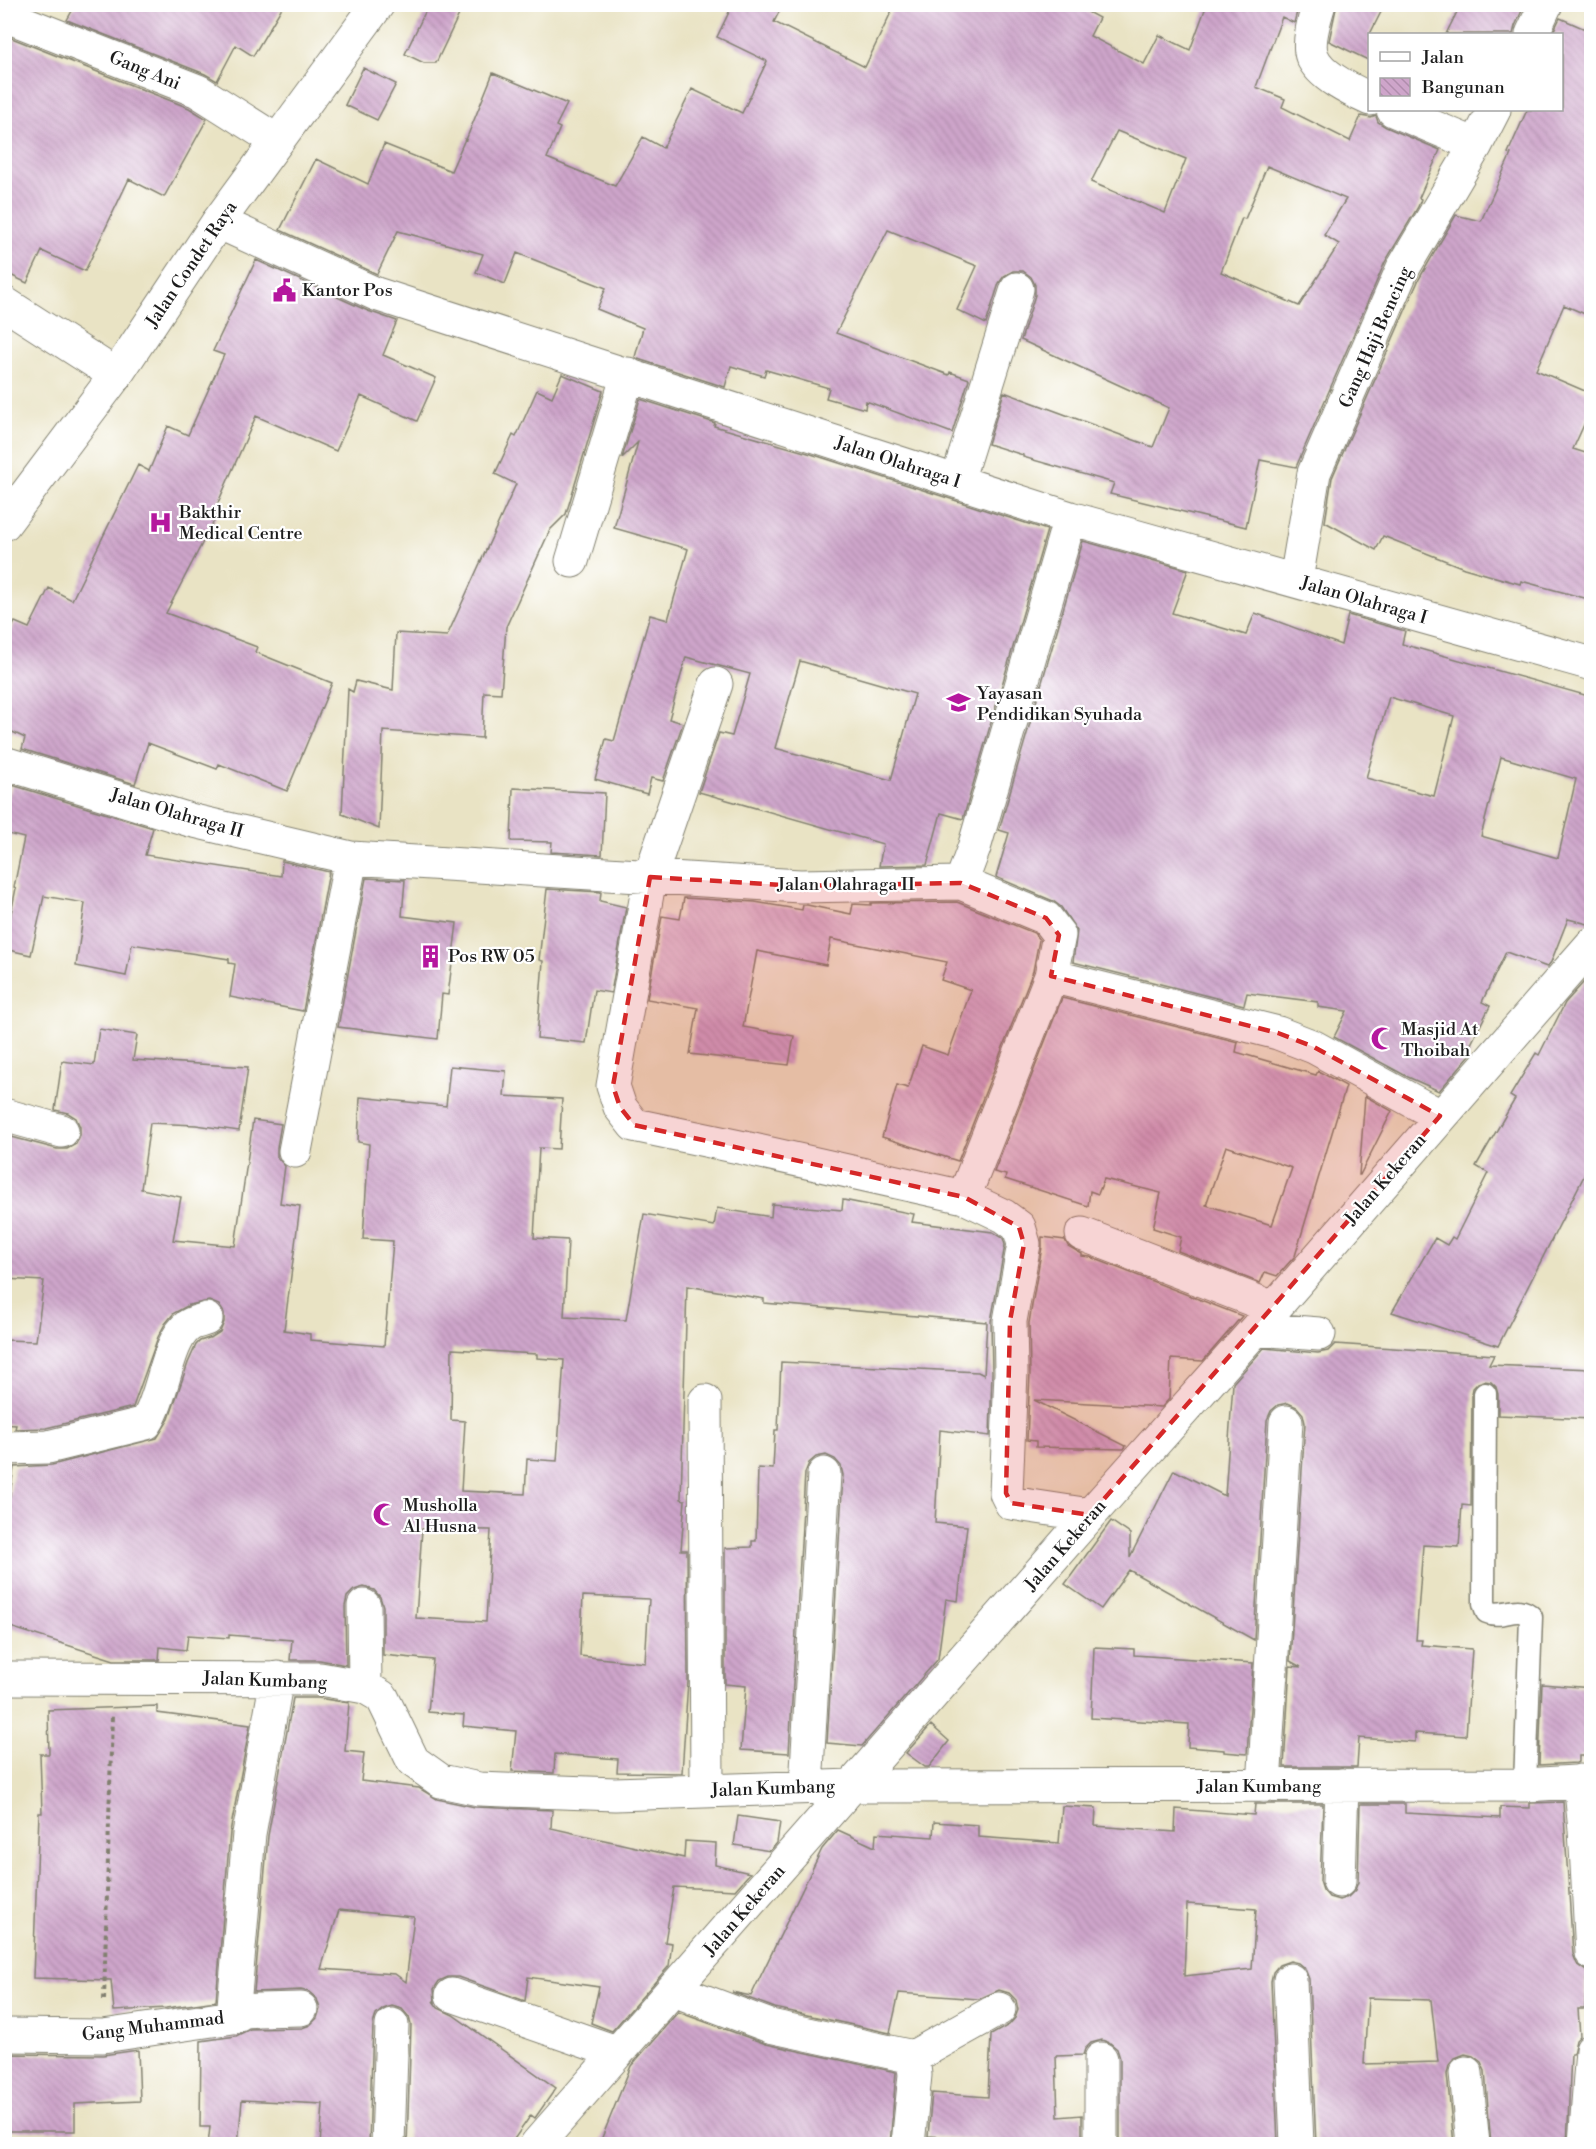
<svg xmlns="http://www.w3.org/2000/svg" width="1596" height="2149" viewBox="0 0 1596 2149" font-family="'Libre Bodoni',serif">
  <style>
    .building { fill: url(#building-back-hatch); fill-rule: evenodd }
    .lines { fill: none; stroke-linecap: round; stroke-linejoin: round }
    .lane-casing { stroke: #828070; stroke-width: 25 }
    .street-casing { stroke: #828070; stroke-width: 35 }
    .secondary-casing { stroke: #828070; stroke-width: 35 }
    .path { stroke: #828070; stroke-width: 4; stroke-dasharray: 4.5 4.5; stroke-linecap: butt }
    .lane { stroke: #fff; stroke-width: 22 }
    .street { stroke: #fff; stroke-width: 33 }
    .secondary { stroke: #fff; stroke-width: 33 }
    .marked { fill: #d62828; fill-opacity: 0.2; stroke: #d62828; stroke-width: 4.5; stroke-dasharray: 12 8; stroke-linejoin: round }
    .labels { text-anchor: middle; stroke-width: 4.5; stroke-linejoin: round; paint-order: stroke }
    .street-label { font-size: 18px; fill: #1c1c1c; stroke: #fff }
    .poi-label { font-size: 18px; fill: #1c1c1c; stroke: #fff; text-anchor: start }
  </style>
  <defs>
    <pattern id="building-back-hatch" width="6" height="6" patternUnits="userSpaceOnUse" patternTransform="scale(1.5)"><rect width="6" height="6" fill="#cea5ca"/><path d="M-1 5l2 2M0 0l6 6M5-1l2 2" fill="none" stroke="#b08dad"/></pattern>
  </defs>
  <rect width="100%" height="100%" fill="#fff"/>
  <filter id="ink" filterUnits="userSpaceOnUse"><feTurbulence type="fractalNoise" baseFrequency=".0167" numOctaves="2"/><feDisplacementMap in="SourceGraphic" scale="12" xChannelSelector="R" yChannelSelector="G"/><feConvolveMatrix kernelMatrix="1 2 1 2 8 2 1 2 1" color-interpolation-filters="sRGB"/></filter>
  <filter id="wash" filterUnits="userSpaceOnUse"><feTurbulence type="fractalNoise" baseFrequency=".008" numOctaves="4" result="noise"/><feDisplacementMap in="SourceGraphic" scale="24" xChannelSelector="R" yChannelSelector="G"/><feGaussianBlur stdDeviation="1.35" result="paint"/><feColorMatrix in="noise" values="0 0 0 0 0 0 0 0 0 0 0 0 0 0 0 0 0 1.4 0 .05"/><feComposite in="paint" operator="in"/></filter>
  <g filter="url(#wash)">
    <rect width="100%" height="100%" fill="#e9e3c4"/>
    <g id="blocks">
      <!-- building -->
      <path class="building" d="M76,4H284L253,56L236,45L217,81L205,74L67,20Z
        M429,4H464L436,63H424L405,54Z
        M733,4H783L774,22L865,67L895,4H1073L1099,18L1090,36L1144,64L1159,35L1190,50L1207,4H1299L1294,23L1282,17L1256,87L1285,99L1282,107L1350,141L1361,116L1371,118L1376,116L1378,122L1386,127L1440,150L1419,198L1421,199L1418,207L1385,262L1296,467L1260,460L1246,527L1110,494L1114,483L1023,457V455L988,444L1004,392L1153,447L1169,408L1021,340L1035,295V285L1031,277L1023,271H1013L1004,276L999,283L986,324L957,310L977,266L888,230L836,333L949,375L950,372L969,379L952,433L866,401L865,409L826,398L829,388L766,370L764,376L731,366L725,387L638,359L635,357L643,328L597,309L606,288L517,253L505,284L476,272L483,254L398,231L377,274L280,230L316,159L368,184L384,144L451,171L465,139L466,140L493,73L567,104L556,126L560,128L547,158L615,186L643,137L663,148L692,89L742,113L767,61L717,37ZM1117,131L1186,159L1165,213L1091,182ZM1267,166L1346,199L1324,235L1339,244L1299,306L1221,272L1242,218L1245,219Z
        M1337,4H1385L1370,34V61L1329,41Z
        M1461,4H1525L1515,26L1513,34H1446Z
        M1560,18L1592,32V317L1564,305L1536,370L1592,394V407L1573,449L1592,455V600L1521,581L1520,584L1464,568L1383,536L1376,550L1325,522L1332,478L1419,279L1456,215L1481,221L1511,154L1508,153L1527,110H1562V34H1552Z
        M4,35L189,108L207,119L164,197L129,179L85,271L42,251L27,283L4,272Z
        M363,68L396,84L377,120L345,105Z
        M256,260L368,311L397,321L383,355L436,378L417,421L361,396L336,451L256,416L217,505L221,507L166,613L257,647L255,652L332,683L287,791L219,764L217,769L148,743L135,784L22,749L25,738L4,728V642L15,622L29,628L49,588L72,600L138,465L149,471L168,426L188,435L224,355L213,351Z
        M562,374L603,391L566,514L550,530L506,627L501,693L484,692L482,738L383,731L379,829L342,814L348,689L353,692L356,681L393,690L396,633L447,636L516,484L495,474L513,435L516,437L537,390L552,397Z
        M640,399L715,423L714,426L808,453L1047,530L963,819L941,813L927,865L879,866L883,844L699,792L719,733L732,736L750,674L686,657L669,719L683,723L663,781L651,778L647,794L595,779L606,739L614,741L650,615L668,620L688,549L614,528L638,442L622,458ZM800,661L915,694L891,780L775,748Z
        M1083,541L1188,570L1172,613L1246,635L1255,613L1341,645L1348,615L1405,631L1402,644L1592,697V925L1568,919L1551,962L1547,967L1506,952L1482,1002L1490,1006L1467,1052L1471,1054L1470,1055L1439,1091L1408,1077L1334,1037L1347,1011L1318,1007V1002L1247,993L1244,1005L1073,962L1077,931L1061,907L1053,901L996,877L1009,833L999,830ZM1389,697L1454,716L1434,796L1366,778ZM1501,757L1576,779L1558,858L1481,836Z
        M12,785L153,828L145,855L281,876L282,861L329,872L303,1011L230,997L235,964L229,963V959L132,944L126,976L76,966L85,903L44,896L31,955L4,949L16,888L14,887L24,838L4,833V811Z
        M513,788L605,793L602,855L551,852L552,842L511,841Z
        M366,878L405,880L402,916L457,923L448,995L442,994L438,1039L338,1027Z
        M547,889L601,892L600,901L626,907L611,993L594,990L586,1043L537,1038L543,961L539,960Z
        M684,898L755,902L802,910L803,905H807L851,914L853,904L871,905V903L957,902L1034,933L1039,940L1033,971L958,1161L882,1137L897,1085L908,1088L922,1046L948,1055L971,990L941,980L947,962L831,939L826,965L757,951L743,1027L794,1036L789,1065L690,1054L698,1008L647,999L662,916L680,919Z
        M1592,973V1160L1498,1346L1392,1312L1435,1238L1447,1245L1452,1237L1455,1239L1488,1173L1476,1166L1515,1099L1510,1096L1536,1053L1539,1055L1565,1003Z
        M1062,998L1238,1042L1236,1052L1316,1075L1318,1071L1346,1086L1295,1256L1277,1276L1265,1272L1260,1283L1178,1251L1181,1237L1153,1228L1161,1193L1104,1179L1098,1194L1090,1191L1088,1206L1005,1179L1006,1175L994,1172ZM1226,1146L1292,1168L1272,1225L1206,1205Z
        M99,1029L137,1035L133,1060L248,1067L239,1131L196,1125L150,1123L141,1189L181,1197L173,1240L235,1246L253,1120L281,1124L277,1147V1157L285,1166L280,1203L300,1206L284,1330L310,1334V1340L384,1346L393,1241L363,1239L369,1144L358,1142L360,1097L446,1106L450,1066L506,1071L504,1096L562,1099L559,1149L539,1148L534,1238L568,1240L564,1317L626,1320L644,1214L714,1226L717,1208L771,1217L772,1204L842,1210L843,1200L914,1214L912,1222L993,1232L1003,1238L1005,1245L991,1321L992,1372L990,1436L940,1430L935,1523L967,1526L958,1601L946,1599L938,1659L862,1746L827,1743L843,1475L841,1466L835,1459L826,1455L816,1457L809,1463L805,1473L789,1753L741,1750L746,1686L725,1684V1548L752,1547V1541H756L758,1468L773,1469L775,1430H778L781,1362L978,1372L984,1375L987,1322L764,1303V1299L687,1286L681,1499L685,1500L681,1550H687L688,1681L682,1773L617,1772L618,1759L555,1754L554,1773L512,1771L516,1731L463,1726L464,1715L428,1712L433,1660L383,1655V1606L380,1597L374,1590L364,1587L354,1590L347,1597L345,1606L346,1665L320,1660H290L292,1640L229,1635V1638L188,1635L186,1650L160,1647L159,1660H114L4,1625V1536L14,1467L52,1465L157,1438L169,1419L188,1363L196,1345L200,1341L212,1337L220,1332L224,1322V1313L219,1305L209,1301L189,1305L174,1313L165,1324L158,1337L133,1407L46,1428L15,1429L16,1425L4,1424V1340L36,1341L44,1281L4,1279V1135L57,1149H67L76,1144L80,1135V1127L76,1118L68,1113L55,1110L62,1061L94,1065ZM452,1349L537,1354V1358L564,1360L557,1461L527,1459L525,1494L461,1491L465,1421L451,1420ZM422,1529L491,1530L486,1622L416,1618ZM583,1596L649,1599L645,1663L580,1656Z
        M1365,1096L1392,1111L1360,1175H1359Z
        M1042,1237L1065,1240L1068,1246L1082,1254V1256L1090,1257L1242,1316L1203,1361L1171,1359L1169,1399L1162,1407L1034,1400L1126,1446L1124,1449L1036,1447V1441L1027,1440L1030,1373L1029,1323L1042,1247Z
        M1335,1344L1494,1355L1489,1365L1592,1369V1419L1498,1415V1394L1496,1387L1491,1382L1484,1381L1478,1383L1473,1388L1472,1394L1471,1506L1462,1505L1459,1547L1423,1545L1416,1640H1422L1421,1645L1472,1649L1466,1736L1415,1733V1742L1359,1738L1357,1767H1284L1290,1666L1301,1667L1290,1661L1305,1423L1303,1414L1297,1407L1288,1403L1278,1405L1271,1411L1267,1420L1254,1640L1129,1570L1101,1609L1065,1584L1111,1521L1130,1534V1557L1174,1470L1225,1496L1233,1383L1264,1348L1318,1353L1328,1351Z
        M1094,1647L1134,1649V1655L1253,1663L1247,1754L1224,1752V1750L1188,1747L1189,1724L1091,1718Z
        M1542,1684L1592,1688V1756H1579V1762L1576,1763L1539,1765Z
        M293,1698H318L349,1703L345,1751L364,1753L361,1781L419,1788L437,1799L475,1807L552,1810L551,1828L684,1858L685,1841L716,1843L715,1865L750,1873L735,1890L674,1887L665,1942L672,1943L669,1966L612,2031L591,2023L599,1987L528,1977L525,2001L458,1977H448L439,1981L434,1989L435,2002L433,2001L438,2008L453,2015L556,2088L535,2118L531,2115L510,2145H407L411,2025L409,2017L402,2009L392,2006L383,2009L376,2015L373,2024L369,2145H320L323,2104L242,2100L238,2145H208L210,2127H200L201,2041L236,2036L250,2029L302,2028L310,2025L317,2018L320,2009L317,1999L309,1992L301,1990L254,1992L268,1836ZM339,1910L414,1917L406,1982L395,1974L321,1969Z
        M157,1706V1713L250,1725L230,1832L216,2001L166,2008L114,2011L111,1980L33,1978L39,1813H42L40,1754H49L48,1710Z
        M931,1725L949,1741L929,1767H925L906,1753Z
        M1563,1802L1573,1954L1577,1964L1587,1971L1585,2009H1578L1580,2036L1576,2040L1573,2054H1571L1567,2145H1491L1485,2071L1481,2062L1473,2056L1465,2054L1455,2058L1449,2065L1447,2074L1454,2145H1316L1309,1979L1305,1969L1298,1963L1290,1961L1279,1965L1273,1972L1271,1981L1278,2145H1120V2058L1117,2049L1110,2043L1102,2040L1091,2043L1085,2049L1083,2055L1056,2056L1058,2117L1082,2115V2145H1001V2141L928,2136L932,2093L988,2097L991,2035L1009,2025L1015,2018L1018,2010L1016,2000L1009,1993L999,1990L979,1999L899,1993L890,2033L775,2008L732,1992L751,1996L822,1849L838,1830L875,1847L876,1833L933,1837L934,1822L978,1825V1837L1059,1843L1062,1806L1096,1808L1095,1826L1175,1832L1176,1809L1254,1815L1255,1804H1323L1320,1881L1323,1890L1329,1897L1339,1900L1348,1897L1355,1890L1358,1882L1360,1804H1405V1813L1500,1818V1807L1530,1808V1803ZM1187,1904L1256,1909L1252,1969L1184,1976ZM1368,1998L1431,2000L1438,2062L1364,2064Z
        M738,1816L780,1822L777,1843L770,1851L734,1845Z
        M678,2012L766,2044L896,2072L890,2145H599L631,2066Z
        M138,2050L140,2101L75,2104V2131H4V2054L103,2055Z"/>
    </g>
  </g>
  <g filter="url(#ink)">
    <use href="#blocks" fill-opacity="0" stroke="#828070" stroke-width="1.5"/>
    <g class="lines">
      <defs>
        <path id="lane" d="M1485,1394L1484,1603L1487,1612C1502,1619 1518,1603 1531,1617L1525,1785"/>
        <path id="street" d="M1319,4C1315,17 1307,43 1312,56C1320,76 1352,91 1370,99
          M4,15L198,91L277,141
          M1532,34L1546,4
          M1393,110L1476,145
          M218,222L376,294L1070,518L1592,664
          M4,303L116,375
          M957,481L1017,289
          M572,561L628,374
          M1296,580L1314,473L1402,270L1476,145L1494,110
          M716,684L650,877L613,1086L620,1107L634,1125L744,1148L964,1197L1051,976L1059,935L1046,918L961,883
          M4,763L190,820L351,858L800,886L961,883L974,848L1070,518
          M1051,976L1278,1033L1314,1047L1440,1116
          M4,1115L62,1131
          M295,1151L351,858
          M964,1197L1004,1216L1019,1227L1024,1244L1010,1321L1011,1372L1006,1493L1011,1503L1090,1515
          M1082,1234L1274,1308
          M1256,1329L1319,1334
          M705,1401L707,1790
          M4,1448L48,1447L146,1423C163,1398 167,1341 188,1326C193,1322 201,1321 206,1319
          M364,1606L365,1687
          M4,1678L320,1679L365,1687L382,1697L413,1761L441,1781L479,1789L615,1794L852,1786L1525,1785L1592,1781
          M1580,1781L1585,1830L1592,1953
          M1264,1786L1286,1422
          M806,1787L824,1474
          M1339,1881L1342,1785
          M1290,1980L1297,2144
          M674,1990L770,2026L913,2057L999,2009
          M452,1995L616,2052
          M233,2017L249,1834L277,1678
          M4,2035L103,2036L233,2017L245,2011L258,2010L301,2009
          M1101,2059V2144
          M1466,2073L1473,2144
          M388,2144L392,2025
          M537,2144L1090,1515L1256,1329L1592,944
          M908,2144L915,2075L913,2057
          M1585,2144L1592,2050"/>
        <path id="secondary" d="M4,524L116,375L218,222L378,4"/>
      </defs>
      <!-- lane casing -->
      <use href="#lane" class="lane-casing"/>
      <!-- street casing -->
      <use href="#street" class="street-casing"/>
      <!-- secondary casing -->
      <use href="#secondary" class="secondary-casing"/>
      <!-- path -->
      <path class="path" d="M104,2000L112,1714"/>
      <!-- lane -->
      <use href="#lane" class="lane"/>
      <!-- street -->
      <use href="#street" class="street"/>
      <!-- secondary -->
      <use href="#secondary" class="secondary"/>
    </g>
  </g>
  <!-- marked area -->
  <path class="marked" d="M650,877L800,886L961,883L1046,918L1059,935L1051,976L1278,1033L1314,1047L1440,1116L1090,1515L1011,1503L1006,1493L1010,1321L1024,1244L1019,1227L964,1197L634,1125L620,1107L613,1086Z"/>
  <!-- icons -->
  <defs>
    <symbol id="civic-bare" viewBox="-9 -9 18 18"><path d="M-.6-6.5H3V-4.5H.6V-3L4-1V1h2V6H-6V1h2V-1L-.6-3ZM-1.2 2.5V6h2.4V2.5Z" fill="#b5179e" stroke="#fff" stroke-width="2.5" paint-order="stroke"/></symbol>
    <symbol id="hospital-bare" viewBox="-9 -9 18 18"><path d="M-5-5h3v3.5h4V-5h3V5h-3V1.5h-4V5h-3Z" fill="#b5179e" stroke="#fff" stroke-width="2.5" paint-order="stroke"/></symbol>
    <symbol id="school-bare" viewBox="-9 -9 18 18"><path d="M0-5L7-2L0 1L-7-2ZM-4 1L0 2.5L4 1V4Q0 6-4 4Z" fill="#b5179e" stroke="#fff" stroke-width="2.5" paint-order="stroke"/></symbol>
    <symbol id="building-bare" viewBox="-9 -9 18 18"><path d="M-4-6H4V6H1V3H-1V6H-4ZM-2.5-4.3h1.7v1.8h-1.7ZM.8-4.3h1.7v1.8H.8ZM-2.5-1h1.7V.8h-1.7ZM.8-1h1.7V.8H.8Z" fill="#b5179e" stroke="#fff" stroke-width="2.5" paint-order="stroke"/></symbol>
    <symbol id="mosque-bare" viewBox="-9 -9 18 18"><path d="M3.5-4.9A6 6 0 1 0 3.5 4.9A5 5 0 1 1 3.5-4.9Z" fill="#b5179e" stroke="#fff" stroke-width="2.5" paint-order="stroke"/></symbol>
  </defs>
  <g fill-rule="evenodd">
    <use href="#civic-bare" x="268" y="274" width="33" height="33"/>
    <use href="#hospital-bare" x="144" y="506" width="33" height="33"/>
    <use href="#school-bare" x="942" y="686" width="33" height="33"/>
    <use href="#building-bare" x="414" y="940" width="33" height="33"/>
    <use href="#mosque-bare" x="1366" y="1022" width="33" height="33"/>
    <use href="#mosque-bare" x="368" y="1498" width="33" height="33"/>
  </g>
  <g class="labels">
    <!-- street labels -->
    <g class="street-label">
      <text transform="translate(145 70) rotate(22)" y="6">Gang Ani</text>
      <text transform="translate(191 264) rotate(-56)" y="6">Jalan Condet Raya</text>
      <text transform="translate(1375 337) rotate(-66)" y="6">Gang Haji Bencing</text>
      <text transform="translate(898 462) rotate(18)" y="6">Jalan Olahraga I</text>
      <text transform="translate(1364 600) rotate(16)" y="6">Jalan Olahraga I</text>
      <text transform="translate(177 813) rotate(16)" y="6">Jalan Olahraga II</text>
      <text x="846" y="890">Jalan Olahraga II</text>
      <text transform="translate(1385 1179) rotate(-49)" y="6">Jalan Kekeran</text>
      <text transform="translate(1065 1545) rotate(-49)" y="6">Jalan Kekeran</text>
      <text transform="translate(265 1680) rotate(2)" y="6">Jalan Kumbang</text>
      <text x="1259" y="1792">Jalan Kumbang</text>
      <text transform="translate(773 1788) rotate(-2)" y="6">Jalan Kumbang</text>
      <text transform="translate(744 1910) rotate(-49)" y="6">Jalan Kekeran</text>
      <text transform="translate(153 2026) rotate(-7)" y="6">Gang Muhammad</text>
    </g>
    <!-- poi labels -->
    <g class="poi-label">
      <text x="302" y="296">Kantor Pos</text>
      <text x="179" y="518">Bakthir<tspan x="179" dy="21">Medical Centre</tspan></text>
      <text x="977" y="699">Yayasan<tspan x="977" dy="21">Pendidikan Syuhada</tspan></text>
      <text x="448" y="962">Pos RW 05</text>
      <text x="1401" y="1035">Masjid At<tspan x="1401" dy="21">Thoibah</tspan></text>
      <text x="403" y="1511">Musholla<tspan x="403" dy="21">Al Husna</tspan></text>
    </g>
  </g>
  <!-- margin -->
  <rect width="1596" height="2149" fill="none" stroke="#fff" stroke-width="24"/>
  <!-- legend -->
  <rect x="1368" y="33" width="195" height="78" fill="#ffffff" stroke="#a4a4a4" stroke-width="1.5"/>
  <rect x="1380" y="52" width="30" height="9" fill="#ffffff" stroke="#a4a4a4" stroke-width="1.5"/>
  <text x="1422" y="63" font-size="18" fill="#1c1c1c">Jalan</text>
  <rect x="1380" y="78" width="30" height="18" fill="url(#building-back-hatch)" stroke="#a4a4a4" stroke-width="1.5"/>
  <text x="1422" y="93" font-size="18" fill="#1c1c1c">Bangunan</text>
</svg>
